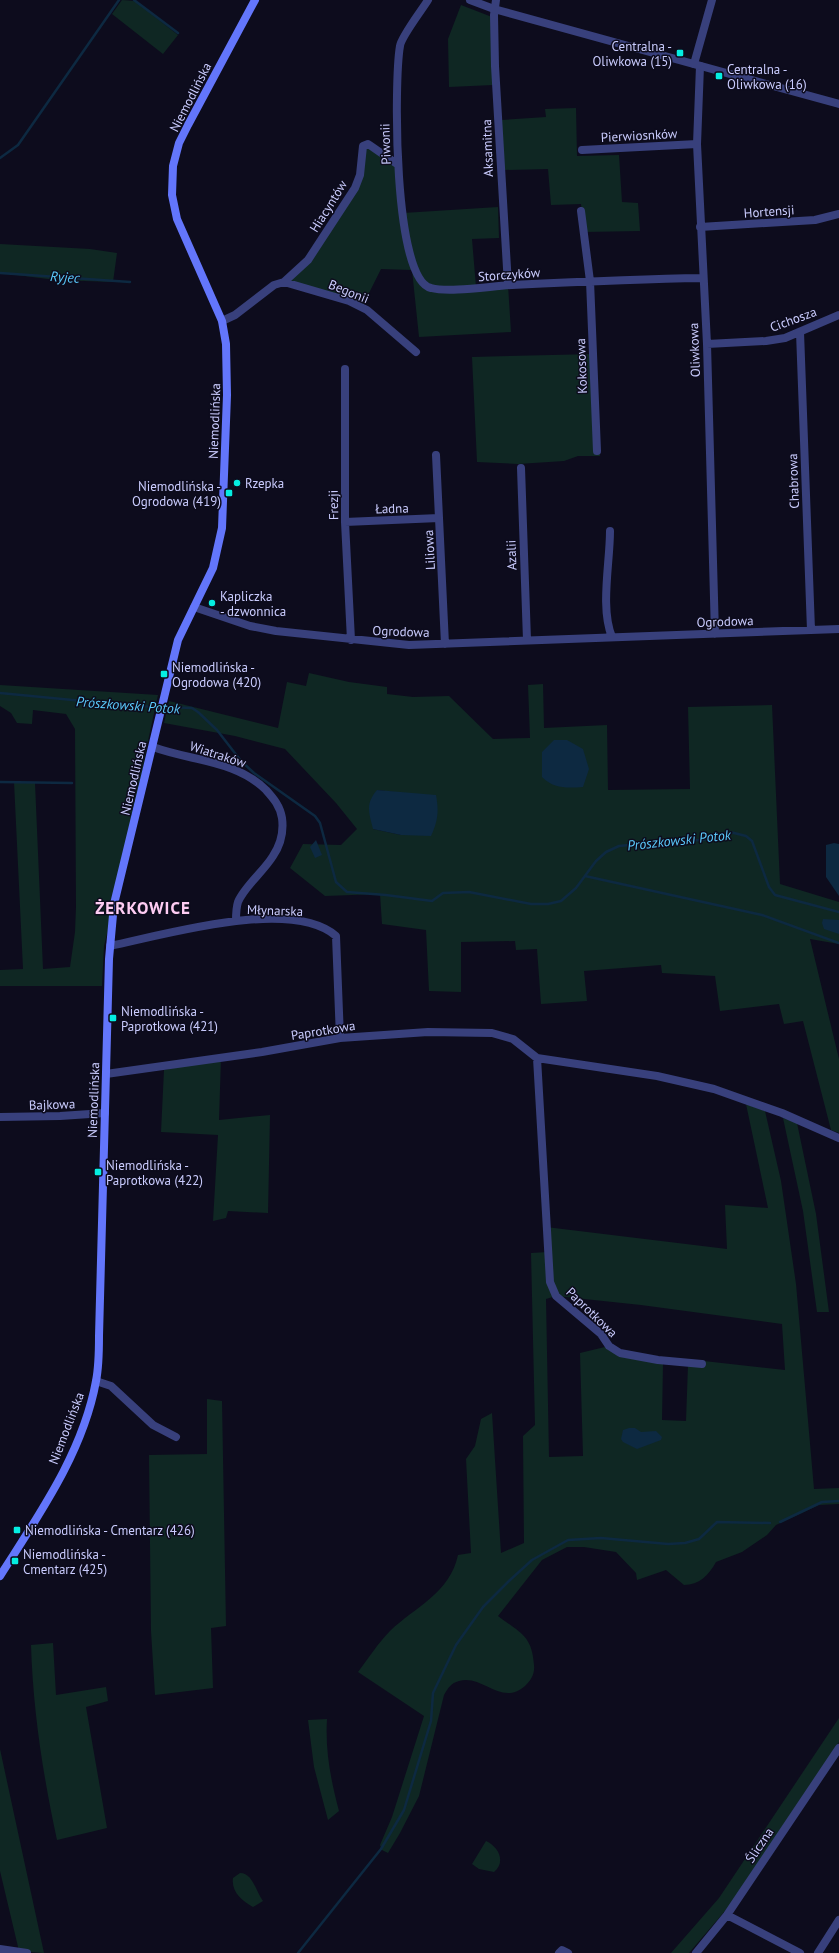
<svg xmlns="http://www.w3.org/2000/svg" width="839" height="1953" viewBox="0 0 839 1953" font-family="'PT Sans',sans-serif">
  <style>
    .green { fill: #0f2723; fill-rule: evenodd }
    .water { fill: #0d2941 }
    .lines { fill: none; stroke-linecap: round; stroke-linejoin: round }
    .stream { stroke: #0d2941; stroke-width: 2.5 }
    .minor { stroke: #38407c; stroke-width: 8 }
    .tertiary { stroke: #38407c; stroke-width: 8 }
    .secondary { stroke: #6376fb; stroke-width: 8 }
    .poi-dot { fill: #05eee2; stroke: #0d0c1d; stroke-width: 1.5 }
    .labels { text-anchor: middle; stroke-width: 3; stroke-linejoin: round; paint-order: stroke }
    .poi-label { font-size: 13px; fill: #caccfe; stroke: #0d0c1d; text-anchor: start }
    .street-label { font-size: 13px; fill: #caccfe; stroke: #0d0c1d }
    .water-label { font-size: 14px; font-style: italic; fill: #5ac9fb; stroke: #0d0c1d }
    .district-label { font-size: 17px; font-weight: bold; letter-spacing: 1px; fill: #feccf3; stroke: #0d0c1d }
  </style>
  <rect width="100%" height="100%" fill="#0d0c1d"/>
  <!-- green -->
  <path class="green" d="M122,0L135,1L178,35L163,54L112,14Z
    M461,5L492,17L493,85L449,87L448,39Z
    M576,108L577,156L619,155L622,202L638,203L640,231L584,232L581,204L551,205L548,169L503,170L501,120L546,117L545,109Z
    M363,146L397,164L403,213L498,207L499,238L472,239L476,287L508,285L511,332L419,337L412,270L381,269L362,307L284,282L308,260L355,188Z
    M0,244L90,249L117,253L113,282L56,280L0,273Z
    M595,354L600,456H578L564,461L518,464L477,462L472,357Z
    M309,673L349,682L387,687V694L413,697L449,696L493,739L530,738L528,685L543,684L544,728L607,725L608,790L690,789L688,707L772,705L780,884L839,902V944L810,939L839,1059V1133L831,1130L803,1021L784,1024L779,1004L720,1011L715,976L662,973L661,965L584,971L587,1001L541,1004L537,949L516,950L515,941L461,942V992L429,991L426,930L382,924L380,894L325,896L290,868L303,844L341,845L357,829L336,803L285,749L235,736L164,723L169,701L278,728L287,682L306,686ZM377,790L403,793L401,835L373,829Z
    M0,685L158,695L146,750L131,837L104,946L102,986H0V970L23,969L14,782L35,783L43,969L70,967L75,932L76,907L75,729L66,714L33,710L32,724L17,723L11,713L0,706Z
    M221,1058L219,1120L270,1115L268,1213L228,1211L226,1218L213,1221L218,1135L161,1132L164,1070Z
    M746,1104L765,1111L781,1181L796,1284L814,1489L839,1488V1504L819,1505L776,1525L767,1535L742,1552L716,1562C709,1575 699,1585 684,1585L666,1570L637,1580L636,1573L616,1552L584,1547H567L542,1560L498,1616C520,1633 532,1635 534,1665C535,1674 531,1680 525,1686C501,1707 483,1674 459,1681C451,1683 448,1688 444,1695L419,1796L400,1833L388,1853L382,1850L380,1845L392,1817L424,1716L358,1672C368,1659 378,1643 390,1631C415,1607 450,1593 458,1555L471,1553L466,1459L475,1446L481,1419L492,1413L501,1553L524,1543L523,1436L535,1425L531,1253L548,1252L546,1227L727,1249L725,1205L768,1208ZM556,1296L641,1305L782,1324L785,1370L686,1359L688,1365L686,1421L662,1420L663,1363L609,1346L580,1353L583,1456L549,1457L546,1299Z
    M783,1118L797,1123L816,1214L829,1312H817L803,1211Z
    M207,1399L222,1401L226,1626L211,1628L213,1688L155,1695L151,1631L149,1455L207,1454Z
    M53,1643L56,1695L106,1687L108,1701L86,1707L107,1828L57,1840C43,1775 33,1711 31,1645Z
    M839,1718V1742L730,1905L689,1953H671L719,1898Z
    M327,1719C325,1751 331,1781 339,1811L328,1820L314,1767L308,1720Z
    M0,1749L44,1953L19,1951L0,1871Z
    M486,1841C499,1847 506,1862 494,1872L479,1869L472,1864Z
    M240,1873C253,1873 256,1892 263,1901L253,1907C242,1901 231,1892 233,1878Z"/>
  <!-- water -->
  <path class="water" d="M554,740H567L583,749L589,769L583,787C567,788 554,789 542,777V752Z
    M377,790L436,795C439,811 438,821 431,836L401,835L373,829C369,813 365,804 377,790Z
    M316,840L322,855L315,858L310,847Z
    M834,843L839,844V896L826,877V845Z
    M823,919L839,920V934L824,929L822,923Z
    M629,1428H635L641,1432L656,1431L662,1437L661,1440L637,1449L623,1442L621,1439L623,1430Z"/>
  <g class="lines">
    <!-- stream -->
    <path class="stream" d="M134,0L178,33
      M0,158L18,145L119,0
      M0,273L130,282
      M0,693L83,701L105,705L192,708L198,712L217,730L241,761L254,773L315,816L320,823L336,882L347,892L386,895L432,901L443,893L469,892L531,904H548L561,901L576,888L596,861L606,852L619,846L669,841L703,840L730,832L746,836L752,841L769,887L775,895L839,912
      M0,782L72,783
      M585,876L762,915L839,943
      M780,1522L822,1502L839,1501
      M298,1953L381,1849L404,1810L431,1721L433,1693L456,1645L483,1607L510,1580L532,1560L568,1540L601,1538L668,1544L685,1543L699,1539L717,1522L770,1523"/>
    <!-- minor -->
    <path class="minor" d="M428,0C422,10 401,37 400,46C394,80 393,280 431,288C450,293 491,286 512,285C575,282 639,279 702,278
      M496,0L494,15L495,66L508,285
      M694,64L712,0
      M700,66L697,144L707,344L715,634
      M582,150L697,144
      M581,211L590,281L597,451
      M700,227L815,220L839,214
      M284,282L349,301L367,310L416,352
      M222,321L235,315L274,285L284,282L308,260L355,188L360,175L363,146L368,144L371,146L397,164
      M800,332L811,630
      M707,344L766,341L785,338L839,315
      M345,369V522L351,640
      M436,455L445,644
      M521,468L527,640
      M345,522L439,518
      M610,531C610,563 600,608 612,637
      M194,607L250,626L276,631L409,645L839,629
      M153,747C191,761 236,760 266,790C274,799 280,806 282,818C284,833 281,844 273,856C264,871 244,887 238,902C236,908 236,915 236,921
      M110,946C164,935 291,897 336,936L340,1038
      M537,1058L550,1282L556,1296L601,1334L609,1346L620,1353L658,1360L702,1364
      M106,1074L262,1052L340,1038L428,1032L492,1033L513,1039L537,1058L657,1076L714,1089L782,1113L839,1138
      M0,1117L60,1116L105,1113
      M96,1381L111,1386L153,1425L176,1437
      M727,1915L800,1953
      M0,1949L27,1953
      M559,1953L562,1950L568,1953
      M696,1953L727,1915L839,1748
      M818,1953L839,1920"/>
    <!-- tertiary -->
    <path class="tertiary" d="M470,0L494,9L839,104"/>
    <!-- secondary -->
    <path class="secondary" d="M0,1576C38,1516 83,1453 96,1381C99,1366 99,1351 99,1336L109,959L114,904L178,640L213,568L222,528L227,395L226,344L222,321L177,219L172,195L173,166L179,143L188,125L255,0"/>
  </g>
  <!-- markers -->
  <g class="poi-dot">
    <rect x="676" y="49" width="8" height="8" rx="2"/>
    <rect x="715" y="72" width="8" height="8" rx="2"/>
    <circle cx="237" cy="483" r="4"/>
    <rect x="225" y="489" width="8" height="8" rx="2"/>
    <circle cx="212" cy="603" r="4"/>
    <rect x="160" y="670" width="8" height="8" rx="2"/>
    <rect x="109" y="1014" width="8" height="8" rx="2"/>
    <rect x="94" y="1168" width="8" height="8" rx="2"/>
    <rect x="13" y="1526" width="8" height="8" rx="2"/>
    <rect x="11" y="1557" width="8" height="8" rx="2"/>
  </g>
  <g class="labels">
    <!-- poi labels -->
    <g class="poi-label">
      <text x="672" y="51" text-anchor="end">Centralna -<tspan x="672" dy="15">Oliwkowa (15)</tspan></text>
      <text x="727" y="74">Centralna -<tspan x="727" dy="15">Oliwkowa (16)</tspan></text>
      <text x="245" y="488">Rzepka</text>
      <text x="221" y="491" text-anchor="end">Niemodlińska -<tspan x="221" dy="15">Ogrodowa (419)</tspan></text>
      <text x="220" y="601">Kapliczka<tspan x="220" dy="15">- dzwonnica</tspan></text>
      <text x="172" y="672">Niemodlińska -<tspan x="172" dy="15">Ogrodowa (420)</tspan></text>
      <text x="121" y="1016">Niemodlińska -<tspan x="121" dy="15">Paprotkowa (421)</tspan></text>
      <text x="106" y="1170">Niemodlińska -<tspan x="106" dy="15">Paprotkowa (422)</tspan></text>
      <text x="25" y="1535">Niemodlińska - Cmentarz (426)</text>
      <text x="23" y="1559">Niemodlińska -<tspan x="23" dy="15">Cmentarz (425)</tspan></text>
    </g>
    <!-- street labels -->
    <g class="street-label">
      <text transform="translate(190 97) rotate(-63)" y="5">Niemodlińska</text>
      <text transform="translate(639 135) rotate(-3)" y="5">Pierwiosnków</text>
      <text transform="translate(385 144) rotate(-92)" y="5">Piwonii</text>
      <text transform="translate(487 148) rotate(-92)" y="5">Aksamitna</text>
      <text transform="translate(328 206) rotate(-58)" y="5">Hiacyntów</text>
      <text transform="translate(769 211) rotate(-4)" y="5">Hortensji</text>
      <text transform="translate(509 274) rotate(-4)" y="5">Storczyków</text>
      <text transform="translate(349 291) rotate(22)" y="5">Begonii</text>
      <text transform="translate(793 319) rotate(-20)" y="5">Cichosza</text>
      <text transform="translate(694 350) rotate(-92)" y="5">Oliwkowa</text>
      <text transform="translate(581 366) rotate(-92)" y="5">Kokosowa</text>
      <text transform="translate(214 421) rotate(-88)" y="5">Niemodlińska</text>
      <text transform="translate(793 481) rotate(-92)" y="5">Chabrowa</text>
      <text transform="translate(333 505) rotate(-91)" y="5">Frezji</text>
      <text transform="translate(392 508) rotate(-2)" y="5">Ładna</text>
      <text transform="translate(429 550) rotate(-93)" y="5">Liliowa</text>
      <text transform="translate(511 555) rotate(-92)" y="5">Azalii</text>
      <text transform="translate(725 621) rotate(-2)" y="5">Ogrodowa</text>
      <text transform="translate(401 631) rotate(2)" y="5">Ogrodowa</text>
      <text transform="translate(218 754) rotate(18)" y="5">Wiatraków</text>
      <text transform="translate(133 778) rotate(-77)" y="5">Niemodlińska</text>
      <text transform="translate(275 910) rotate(2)" y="5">Młynarska</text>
      <text transform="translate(323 1030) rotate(-9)" y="5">Paprotkowa</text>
      <text transform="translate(93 1100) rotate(-88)" y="5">Niemodlińska</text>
      <text transform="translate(52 1104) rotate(-2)" y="5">Bajkowa</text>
      <text transform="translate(592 1312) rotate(44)" y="5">Paprotkowa</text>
      <text transform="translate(66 1428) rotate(-69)" y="5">Niemodlińska</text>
      <text transform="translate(759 1845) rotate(-56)" y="5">Śliczna</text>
    </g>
    <!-- water labels -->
    <g class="water-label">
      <text transform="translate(65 277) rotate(4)" y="5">Ryjec</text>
      <text transform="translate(128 705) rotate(4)" y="5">Prószkowski Potok</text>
      <text transform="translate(679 840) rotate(-6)" y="5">Prószkowski Potok</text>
    </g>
    <!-- district labels -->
    <g class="district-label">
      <text x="143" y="914">ŻERKOWICE</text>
    </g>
  </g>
</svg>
